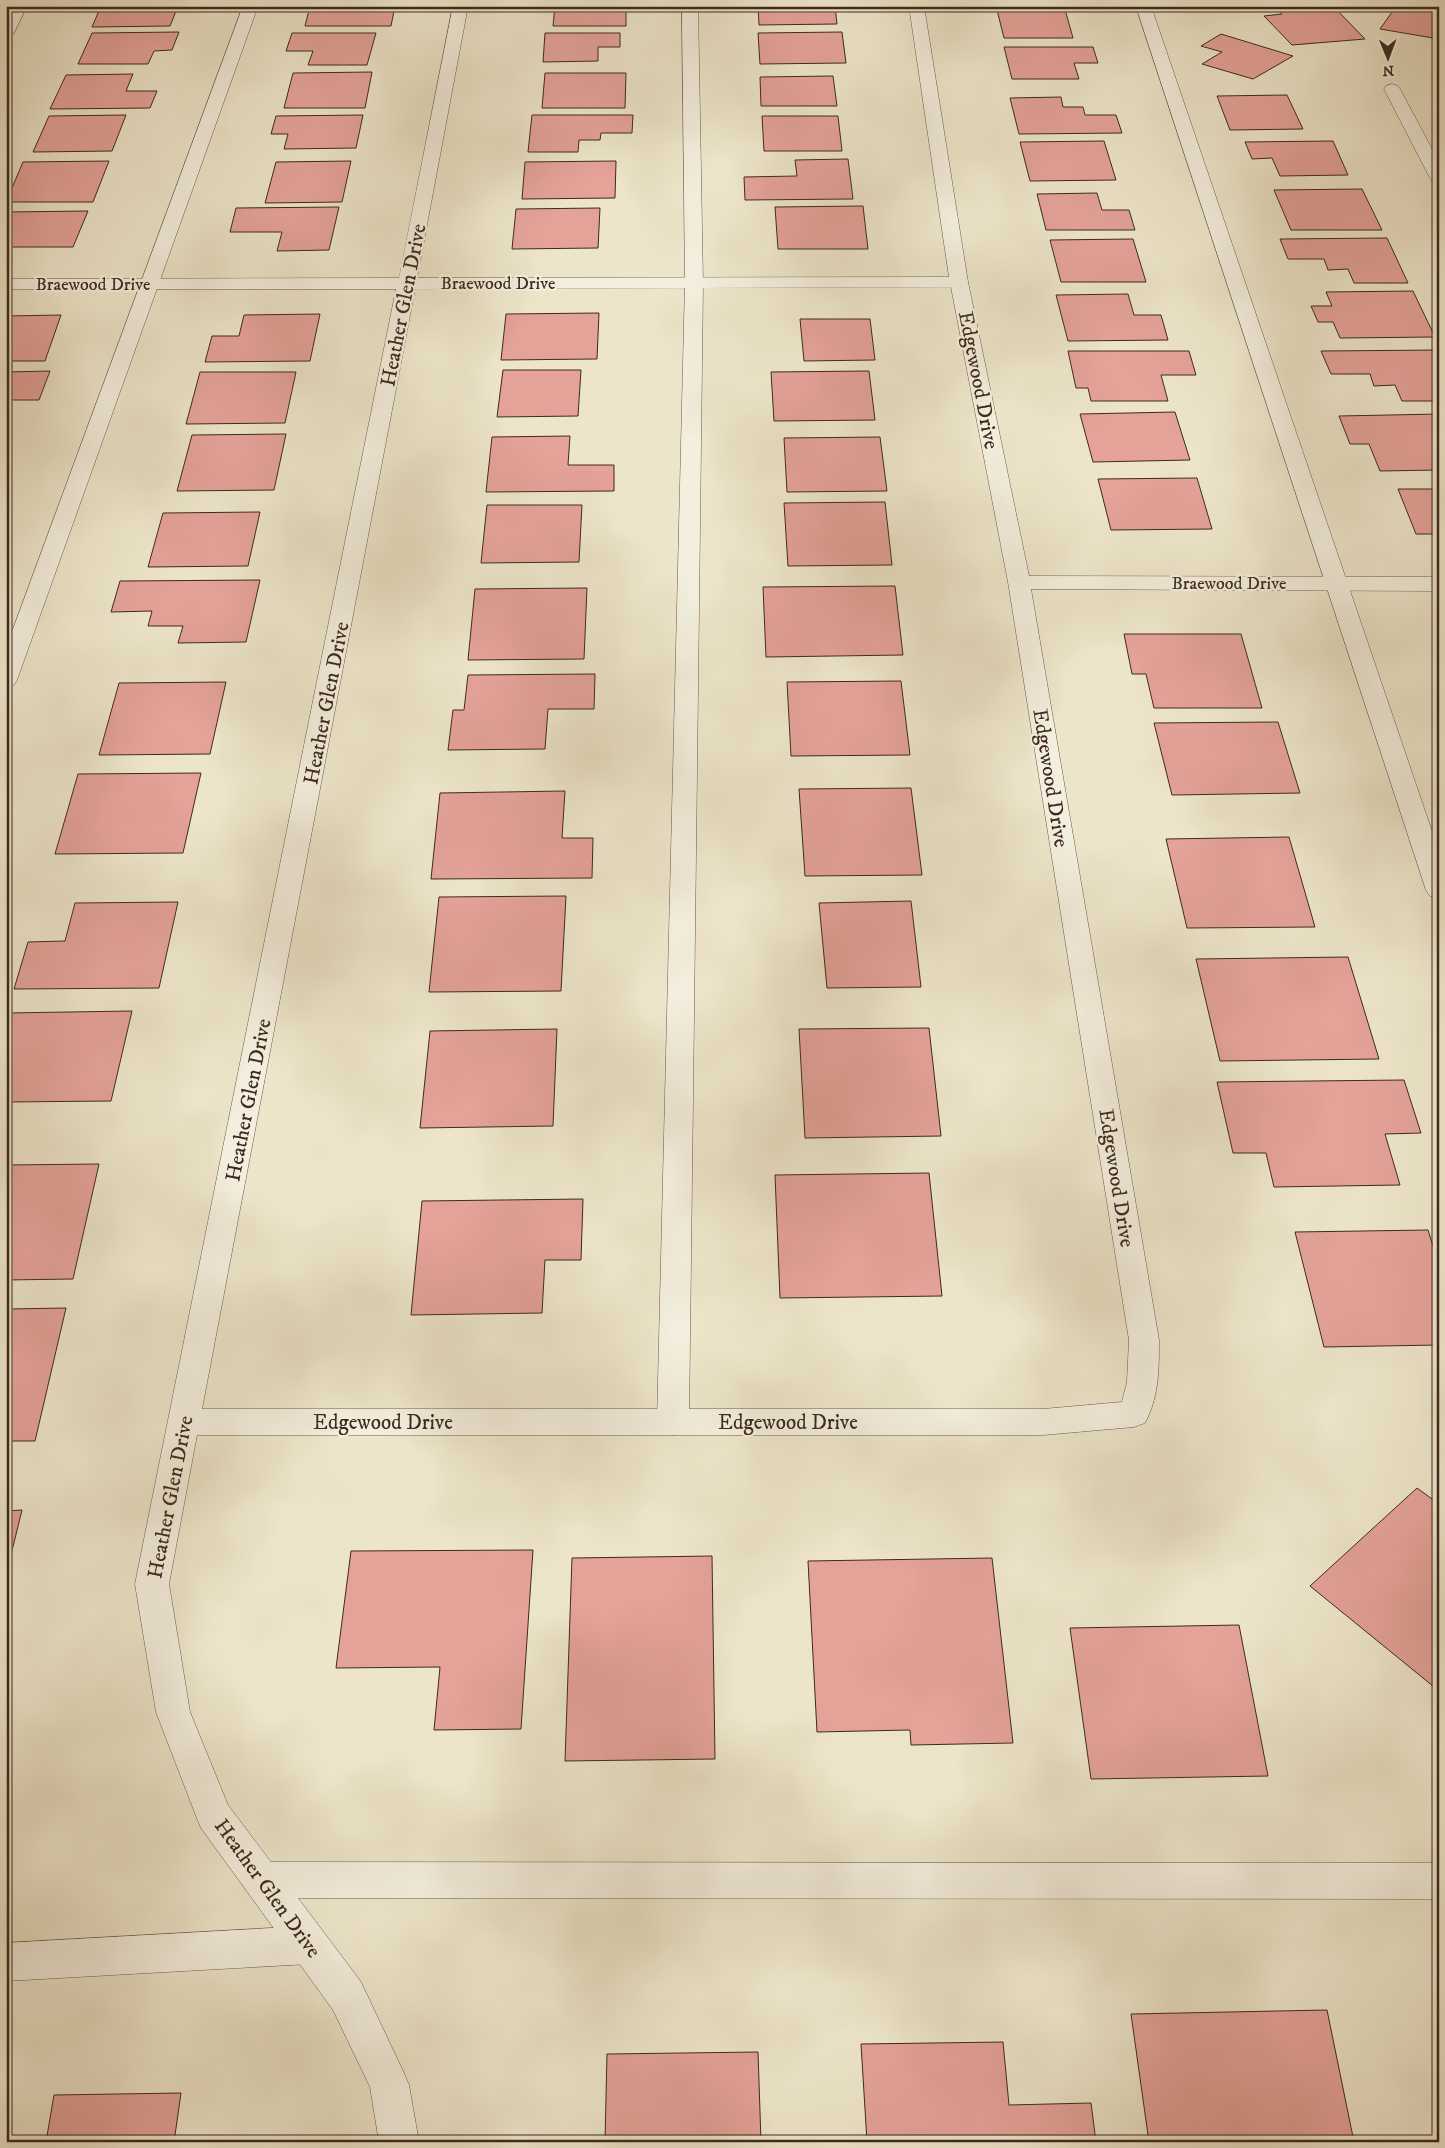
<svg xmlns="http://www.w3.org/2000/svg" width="1445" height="2148" viewBox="0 0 1445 2148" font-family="'IM FELL DW Pica',serif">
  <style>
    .building { fill: #e4a299; stroke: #3d2a1f }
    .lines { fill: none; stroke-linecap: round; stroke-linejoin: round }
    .lane-casing { stroke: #69594a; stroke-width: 1 }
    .street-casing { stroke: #69594a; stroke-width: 1 }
    .secondary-casing { stroke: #3d2a1f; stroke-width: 1 }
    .lane { fill: #f3eedd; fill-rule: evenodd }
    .street { fill: #f3eedd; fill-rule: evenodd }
    .secondary { fill: #f3eedd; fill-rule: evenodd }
    .labels { text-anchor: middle; stroke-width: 4.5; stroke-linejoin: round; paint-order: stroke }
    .far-street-label { font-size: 18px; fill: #3d2a1f; stroke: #f3eedd }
    .street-label { font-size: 21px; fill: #3d2a1f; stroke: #f3eedd }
  </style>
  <rect width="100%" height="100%" fill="#ede5ca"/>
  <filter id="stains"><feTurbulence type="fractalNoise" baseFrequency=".004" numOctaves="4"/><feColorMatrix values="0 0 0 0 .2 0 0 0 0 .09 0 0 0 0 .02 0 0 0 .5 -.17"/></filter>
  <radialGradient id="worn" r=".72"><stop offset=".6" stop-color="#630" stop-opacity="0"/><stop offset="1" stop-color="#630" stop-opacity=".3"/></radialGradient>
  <!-- building -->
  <path class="building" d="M101,6H153L151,11H176L170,26L92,27Z
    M334,6H395L391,26H305L309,10H333Z
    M555,6H626V26H553Z
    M758,6H835L837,24L759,25Z
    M996,6H1064L1073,38H1004Z
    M1274,6H1333L1365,39L1292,45L1264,16L1282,14Z
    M1422,7L1439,10V39L1380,29L1395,8L1420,12Z
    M179,32L172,50L154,51L148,64H78L92,33Z
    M842,32L846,63L760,64L758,33Z
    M292,33H376L367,65H308L313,51H286Z
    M545,33H620V47H598V61L543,62Z
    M1221,34L1293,56L1253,79L1202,64L1222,52L1201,46Z
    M1004,47H1093L1098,63H1074L1079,79H1012Z
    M372,72L365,108H284L293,73Z
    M545,73H626L625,108H542Z
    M133,74L126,91H157L150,108L50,109L66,75Z
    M833,76L837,106H761L760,77Z
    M1287,95L1303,129L1230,130L1217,96Z
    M1061,97L1063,107H1083L1085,115H1116L1122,133L1019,134L1010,98Z
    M126,115L112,151L33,152L49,116Z
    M363,115L356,148L284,149L288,134H271L276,116Z
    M532,115H633L632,133H601L600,140H579L578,152H528Z
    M762,116H838L842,151H764Z
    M1104,141L1116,180L1030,181L1020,142Z
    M1333,141L1348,175L1280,176L1272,158L1252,159L1245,142Z
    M848,159L853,199L745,200L744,177L797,176L795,160Z
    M109,161L93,202H6L23,162Z
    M351,161L342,202L265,203L276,162Z
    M616,161L615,198L522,199L525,162Z
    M1362,189L1382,230H1291L1274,190Z
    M1097,193L1102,210H1129L1135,230H1046L1037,194Z
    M863,206L868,249H778L775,207Z
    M339,207L329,250L277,251L282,232H230L236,208Z
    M600,208L598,248L512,249L516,209Z
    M88,211L73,247H6V212Z
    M1387,238L1408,283H1354L1348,269L1328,270L1324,259H1288L1280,239Z
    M1133,239L1146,282H1061L1050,240Z
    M1413,291L1435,337L1340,338L1333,322H1318L1311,306H1332L1326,292Z
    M1128,294L1134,315H1161L1168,340L1068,341L1056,295Z
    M599,313L597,359L501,360L506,314Z
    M320,314L310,361L205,362L212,336H239L244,315Z
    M61,315L45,361H6V316Z
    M800,319H870L875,360L804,361Z
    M1439,350V401H1402L1395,385L1374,386L1370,374H1331L1321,351Z
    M1068,351H1189L1196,375H1161L1168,401H1091L1088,388H1076Z
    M503,370H581L578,416L497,417Z
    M50,371L39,400H6V372Z
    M869,371L875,420L774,421L771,372Z
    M200,372H296L285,423L186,424Z
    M1175,412L1190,460L1093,462L1080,414Z
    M1439,414V470L1380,471L1369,444H1350L1339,416Z
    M286,434L274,490L177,491L192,435Z
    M570,436L568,465H614V491L486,492L492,437Z
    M880,437L887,491L787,492L784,438Z
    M1197,478L1212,529L1111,530L1098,479Z
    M1398,489H1439V534H1416Z
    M885,502L892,565L788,566L784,503Z
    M487,505H582L579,562L481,563Z
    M260,512L248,566L148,567L163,513Z
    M260,580L246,642L178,643L183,626H148L152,611L111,612L120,581Z
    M895,586L903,655L766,657L763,587Z
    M587,588L584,659L468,660L475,589Z
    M1124,634H1241L1262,708H1154L1146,674H1132Z
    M595,674L594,709H548L545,749L448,750L453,710H464L468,675Z
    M901,681L910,755L791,756L787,682Z
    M226,682L210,754L99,755L119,683Z
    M1278,722L1300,793L1172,795L1154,723Z
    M201,773L183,853L55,854L78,774Z
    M911,788L922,875L805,876L799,789Z
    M565,791L562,838H593L592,878L431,879L440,793Z
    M1289,837L1315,927L1187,928L1166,839Z
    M566,896L561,991L429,992L439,897Z
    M911,901L921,987L827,988L819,903Z
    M178,902L159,988L14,989L28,942L65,941L75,903Z
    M1348,957L1379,1059L1220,1061L1196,959Z
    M132,1011L111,1101L6,1102V1013Z
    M929,1028L941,1136L805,1138L799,1029Z
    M557,1029L553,1126L420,1128L430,1031Z
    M1404,1080L1421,1133L1385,1134L1400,1185L1274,1187L1266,1153H1233L1217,1082Z
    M99,1164L73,1279L6,1280V1165Z
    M929,1173L942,1296L780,1298L775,1175Z
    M583,1199L581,1260H545L542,1313L411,1315L422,1201Z
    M1428,1230L1439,1265V1345L1324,1347L1295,1232Z
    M66,1308L35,1441H6V1309Z
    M1417,1488L1439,1504V1691L1310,1586Z
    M22,1510L6,1575V1511Z
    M533,1550L521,1729L434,1730L440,1667L336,1668L351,1551Z
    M712,1556L715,1759L565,1761L572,1558Z
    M992,1558L1013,1743L911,1745L910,1730L817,1732L808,1561Z
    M1239,1625L1268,1776L1091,1779L1070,1628Z
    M1327,2010L1354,2142H1149L1131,2014Z
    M1003,2042L1009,2105L1091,2103L1096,2142H867L861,2044Z
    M758,2052L761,2142H605L607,2054Z
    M181,2093L174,2142H46L54,2095Z"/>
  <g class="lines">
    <defs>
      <path id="lane" d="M243,6H258L17,680L14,685L6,687V648Z
        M682,6H698L703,283L689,1422L684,1431L673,1435L662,1431L657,1422L685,283Z
        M1136,6H1151L1439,852V898L1430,896L1426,890Z
        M262,1862L1439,1863V1899L262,1898L249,1893L244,1880L249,1867Z
        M309,1926L322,1932L328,1945L322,1958L309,1964L6,1981V1943Z"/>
      <path id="street" d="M453,6H468L417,278L949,277L909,6H924L968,282L1029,576L1439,577V591L1031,589L1159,1340C1159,1369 1159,1397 1145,1423L1134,1427L1043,1435H197L169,1584L190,1712L228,1805L361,1982L403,2071L409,2085L419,2142H379L370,2087L333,2010L201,1828L196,1816L156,1712L135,1584L396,289H6V279L399,278ZM951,287L1008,582L1129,1340L1127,1382L1122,1402L1043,1409H202L415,289Z
        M1392,84L1398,86L1400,89L1439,162V183L1433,182L1430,178L1384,89L1386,86Z"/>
      <path id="secondary" d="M12,6H27L14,33L11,36L6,38V18Z"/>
    </defs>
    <!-- lane casing -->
    <use href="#lane" class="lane-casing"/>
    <!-- street casing -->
    <use href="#street" class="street-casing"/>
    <!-- secondary casing -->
    <use href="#secondary" class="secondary-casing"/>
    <!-- lane -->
    <use href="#lane" class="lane"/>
    <!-- street -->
    <use href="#street" class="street"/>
    <!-- secondary -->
    <use href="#secondary" class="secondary"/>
  </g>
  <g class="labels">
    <!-- far-street labels -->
    <g class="far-street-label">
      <text x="498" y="289">Braewood Drive</text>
      <text x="93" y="290">Braewood Drive</text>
      <text x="1229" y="589">Braewood Drive</text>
    </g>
    <!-- street labels -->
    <g class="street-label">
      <text transform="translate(403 305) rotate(-79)" y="7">Heather Glen Drive</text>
      <text transform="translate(979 380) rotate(79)" y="7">Edgewood Drive</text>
      <text transform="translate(326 703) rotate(-79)" y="7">Heather Glen Drive</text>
      <text transform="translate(1051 778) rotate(81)" y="7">Edgewood Drive</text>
      <text transform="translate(248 1100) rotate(-79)" y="7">Heather Glen Drive</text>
      <text transform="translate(1117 1178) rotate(81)" y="7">Edgewood Drive</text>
      <text x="383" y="1429">Edgewood Drive</text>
      <text x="788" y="1429">Edgewood Drive</text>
      <text transform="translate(170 1497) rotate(-79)" y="7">Heather Glen Drive</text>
      <text transform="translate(268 1888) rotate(54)" y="7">Heather Glen Drive</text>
    </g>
  </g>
  <!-- margin -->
  <rect width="1445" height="2148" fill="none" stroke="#ede5ca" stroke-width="25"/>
  <rect x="8" y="8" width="1430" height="2133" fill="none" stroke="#3d2a1f" stroke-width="2.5"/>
  <rect x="12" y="12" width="1420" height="2123" fill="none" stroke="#3d2a1f"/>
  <!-- north arrow -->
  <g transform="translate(1388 58) rotate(179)" stroke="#f3eedd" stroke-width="4" paint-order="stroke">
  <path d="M0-4L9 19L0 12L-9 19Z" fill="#3d2a1f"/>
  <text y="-8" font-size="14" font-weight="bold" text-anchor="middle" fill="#3d2a1f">N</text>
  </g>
  <rect width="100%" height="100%" filter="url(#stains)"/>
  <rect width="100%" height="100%" fill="url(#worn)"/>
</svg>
